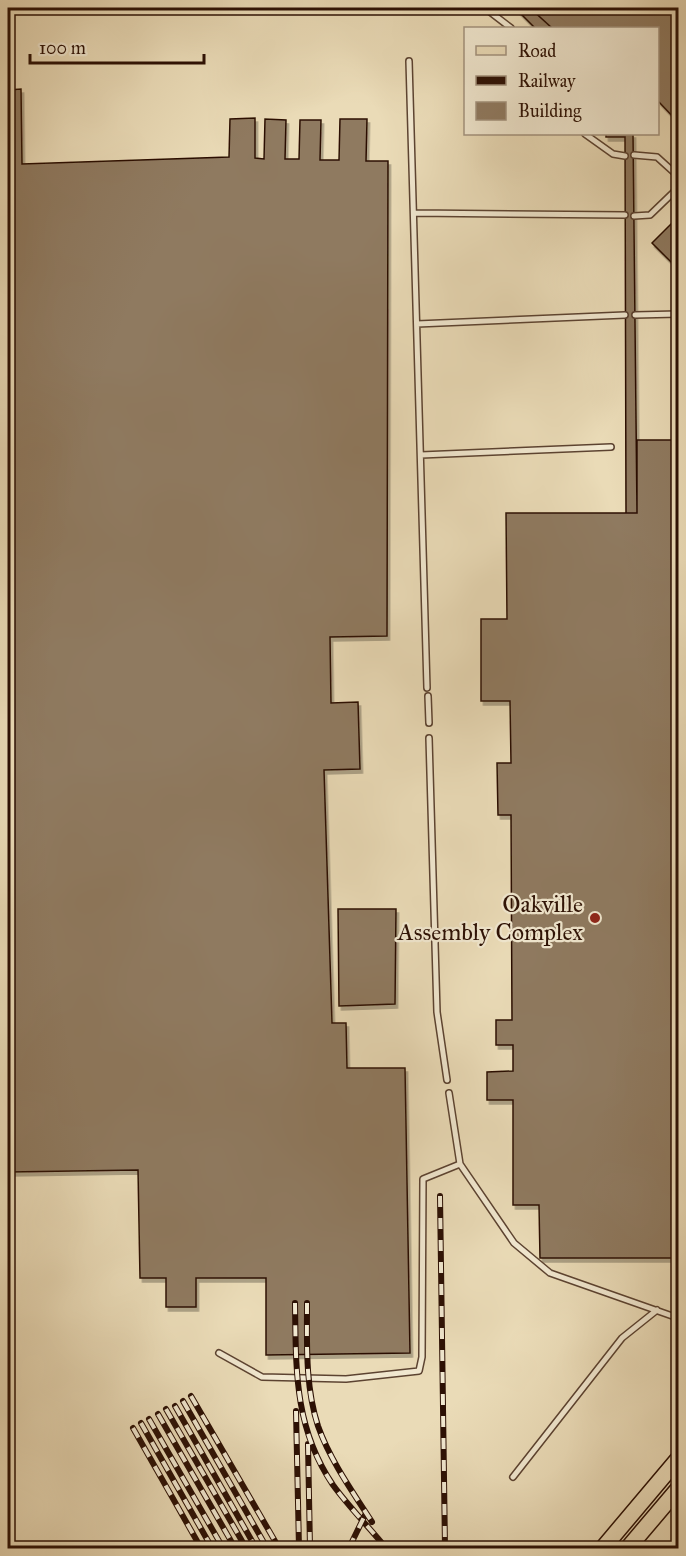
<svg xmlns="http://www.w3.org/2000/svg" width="686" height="1556" viewBox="0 0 686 1556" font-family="'IM FELL Great Primer',serif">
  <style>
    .building { fill: #8f7a61; stroke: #2c1004; stroke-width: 1.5; filter: url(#shadow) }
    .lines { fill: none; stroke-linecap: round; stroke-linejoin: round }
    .lane-casing { stroke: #5c4331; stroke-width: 8 }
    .primary-casing { stroke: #2c1004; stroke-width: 18 }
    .lane { stroke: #f1e8d0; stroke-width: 5 }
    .primary { stroke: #eadbb7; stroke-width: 15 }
    .rail-casing { stroke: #2c1004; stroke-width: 6 }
    .rail { stroke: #f1e8d0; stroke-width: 4; stroke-dasharray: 11; stroke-linecap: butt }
    .poi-dot { fill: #8f2418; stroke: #f1e8d0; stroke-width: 2 }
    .labels { text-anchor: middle; stroke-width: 4.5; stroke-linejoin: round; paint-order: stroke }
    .poi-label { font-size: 24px; fill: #2c1004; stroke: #f1e8d0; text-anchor: end }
  </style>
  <defs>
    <filter id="shadow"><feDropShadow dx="2.5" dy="4" stdDeviation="0" flood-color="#0004"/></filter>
  </defs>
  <rect width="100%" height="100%" fill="#eadbb7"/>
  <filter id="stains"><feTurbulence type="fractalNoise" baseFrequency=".00333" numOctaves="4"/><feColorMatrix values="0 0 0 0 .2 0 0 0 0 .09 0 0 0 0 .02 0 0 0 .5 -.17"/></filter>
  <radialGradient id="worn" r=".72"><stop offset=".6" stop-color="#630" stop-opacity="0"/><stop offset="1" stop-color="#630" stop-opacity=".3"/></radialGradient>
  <!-- building -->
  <path class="building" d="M515,8H530L552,28H535Z
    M530,8H678V122L658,101V28H552Z
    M21,89L22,164L229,157L230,119L255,118V158L264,159L265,119L286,120L285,159H299L300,120H321L320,160H339L340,119H367L366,161H388L387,636L330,637L331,703L358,702L360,769L324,770L332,1023H346L347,1068H405L410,1353L266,1355V1278H196V1307H166V1278H140L138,1170L8,1172V90Z
    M606,134H633L637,513H626L625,137H606Z
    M671,224L678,231V256L672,263L652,243Z
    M637,440H678V1229H672V1258H540L539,1205H513V1100H487V1072L513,1071V1045H496V1020H512L511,815H498L497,763H511L510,701H481V619H507L506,513H637Z
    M338,909H396L395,1004L339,1006Z"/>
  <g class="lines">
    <defs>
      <path id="lane" d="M485,8L511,28
        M409,61L427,688
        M585,134L613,154L625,156
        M634,155L657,157L678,176
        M414,213L625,215
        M634,216L650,215L678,188
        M635,315L678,314
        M417,324L625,315
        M421,455L611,447
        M428,696L429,723
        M429,738L437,1012L447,1080
        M449,1093L460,1164L514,1243L550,1273L678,1318
        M219,1353L262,1377L346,1379L419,1371L422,1357L423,1179L460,1164
        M513,1477L622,1338L657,1310"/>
      <path id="primary" d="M603,1548L678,1459
        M628,1548L678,1489"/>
    </defs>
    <!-- lane casing -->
    <use href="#lane" class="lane-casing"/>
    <!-- primary casing -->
    <use href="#primary" class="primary-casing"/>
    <!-- lane -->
    <use href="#lane" class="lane"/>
    <!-- primary -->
    <use href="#primary" class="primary"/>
    <defs>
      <path id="rail" d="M440,1196L445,1548
        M295,1303C296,1369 294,1427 333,1485C349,1507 369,1527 386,1548
        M307,1303C307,1343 305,1386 318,1426C330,1460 352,1491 372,1522
        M191,1396L279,1548
        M183,1401L267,1548
        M175,1406L256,1548
        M166,1409L246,1548
        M296,1411L299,1548
        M158,1414L235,1548
        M149,1419L223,1548
        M141,1423L212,1548
        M133,1428L201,1548
        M308,1444L310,1548
        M349,1548L365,1515"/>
    </defs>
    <!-- rail casing -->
    <use href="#rail" class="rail-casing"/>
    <!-- rail -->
    <use href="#rail" class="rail"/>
  </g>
  <!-- markers -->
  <circle class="poi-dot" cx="595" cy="918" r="6"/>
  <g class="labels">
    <!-- poi labels -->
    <g class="poi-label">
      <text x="583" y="912">Oakville<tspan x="583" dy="28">Assembly Complex</tspan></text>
    </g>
  </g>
  <!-- margin -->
  <rect width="686" height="1556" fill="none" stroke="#eadbb7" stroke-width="30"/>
  <rect x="9" y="9" width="668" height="1538" fill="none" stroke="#2c1004" stroke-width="3"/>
  <rect x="15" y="15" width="656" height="1526" fill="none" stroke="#2c1004" stroke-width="1.5"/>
  <!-- legend -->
  <rect x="464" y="27" width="195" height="108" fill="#f1e8d0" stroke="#a2927e" stroke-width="1.5"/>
  <rect x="476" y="46" width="30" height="9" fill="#eadbb7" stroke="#a2927e" stroke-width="1.5"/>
  <text x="518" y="57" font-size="18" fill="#2c1004">Road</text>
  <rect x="476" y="76" width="30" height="9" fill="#2c1004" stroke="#a2927e" stroke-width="1.5"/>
  <text x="518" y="87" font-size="18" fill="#2c1004">Railway</text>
  <rect x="476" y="102" width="30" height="18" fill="#8f7a61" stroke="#a2927e" stroke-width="1.5"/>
  <text x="518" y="117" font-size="18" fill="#2c1004">Building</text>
  <!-- scale -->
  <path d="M30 54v9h174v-9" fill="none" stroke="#2c1004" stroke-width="3"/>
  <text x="39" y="54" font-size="18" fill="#2c1004" stroke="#f1e8d0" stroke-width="4.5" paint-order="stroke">100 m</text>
  <rect width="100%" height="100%" filter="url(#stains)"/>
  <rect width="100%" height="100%" fill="url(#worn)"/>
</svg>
